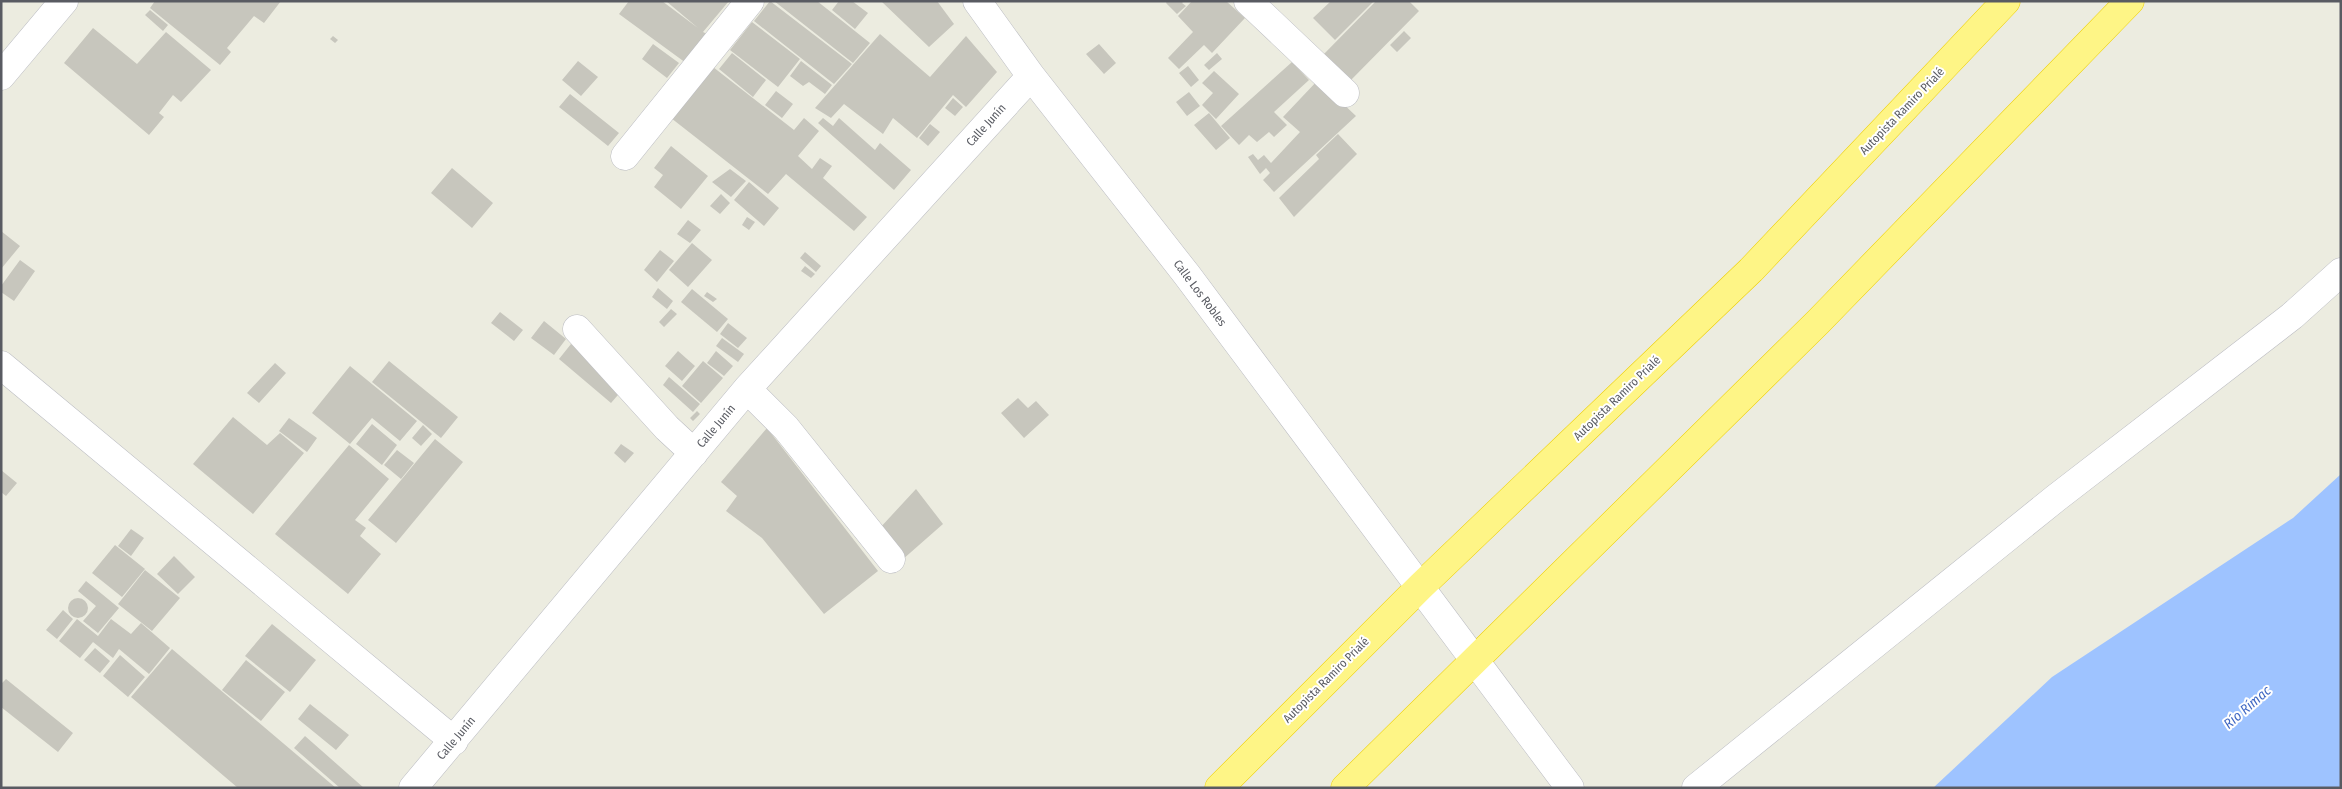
<svg xmlns="http://www.w3.org/2000/svg" width="2342" height="789" viewBox="0 0 2342 789" font-family="'Fira Sans Condensed',sans-serif">
  <style>
    .water { fill: #9ec3ff }
    .building { fill: #c7c6bd }
    .lines { fill: none; stroke-linecap: round; stroke-linejoin: round }
    .minor-casing { stroke: #bbbcc2; stroke-width: 29 }
    .highway-casing { stroke: #edce00; stroke-width: 29 }
    .minor { stroke: #fff; stroke-width: 28 }
    .highway { stroke: #fef586; stroke-width: 28 }
    .labels { text-anchor: middle; stroke-width: 4; stroke-linejoin: round; paint-order: stroke }
    .street-label { font-size: 12px; fill: #595b62; stroke: #fff }
    .water-label { font-size: 14px; font-style: italic; fill: #3f67c3; stroke: #fff }
  </style>
  <rect width="100%" height="100%" fill="#ecece0"/>
  <!-- water -->
  <path class="water" d="M2341,474V785L2338,788H1933L2052,677L2293,518Z"/>
  <!-- building -->
  <path class="building" d="M155,1H281L264,23L254,16L227,48L231,52L220,65L150,8Z
    M629,1H662L698,28L666,1H729L703,32L707,34L686,63L619,14Z
    M770,1L852,64L834,84L754,21Z
    M774,1H817L870,43L853,63Z
    M839,1H852L868,13L855,29L832,10Z
    M881,1H937L954,24L929,47Z
    M1167,1H1184L1182,3L1186,6L1177,14L1166,3Z
    M1192,1H1226L1245,18L1212,53L1204,45L1179,69L1168,58L1193,32L1178,16Z
    M1331,1H1374L1335,40L1313,18Z
    M1376,1H1409L1419,11L1351,80L1324,54Z
    M150,10L168,25L163,31L145,15Z
    M752,22L800,59L778,87L730,50Z
    M93,28L137,64L166,32L211,70L181,102L173,95L159,113L164,117L149,135L64,63Z
    M1404,31L1411,38L1397,52L1390,45Z
    M880,34L930,77L966,36L997,72L966,107L953,95L917,138L893,118L883,134L844,104L831,118L815,108Z
    M333,36L338,40L335,43L330,39Z
    M653,44L679,63L667,78L642,59Z
    M1099,44L1116,63L1104,74L1086,54Z
    M732,53L766,80L753,97L719,69Z
    M1217,53L1222,59L1209,70L1204,65Z
    M578,61L598,77L581,96L562,80Z
    M801,61L832,85L825,94L809,82L803,86L790,76Z
    M1292,62L1309,80L1274,112L1287,125L1274,137L1269,132L1257,142L1249,135L1239,145L1221,126Z
    M1188,66L1199,80L1191,87L1179,73Z
    M713,67L794,130L804,118L819,131L798,156L812,169L820,158L832,166L823,178L867,217L854,231L786,174L768,194L671,118Z
    M1214,71L1239,94L1216,119L1202,105L1213,93L1202,83Z
    M1318,80L1356,116L1274,192L1263,180L1270,173L1266,168L1260,174L1248,157L1253,154L1258,160L1264,155L1271,163L1300,132L1283,117Z
    M776,91L793,104L782,118L765,105Z
    M1189,92L1200,106L1187,116L1176,102Z
    M570,94L619,133L608,146L559,107Z
    M953,98L963,107L955,116L945,108Z
    M1209,113L1230,138L1216,150L1194,125Z
    M823,118L833,126L839,118L875,150L880,143L911,170L894,190L818,123Z
    M930,124L940,132L928,146L919,138Z
    M1338,134L1357,154L1294,217L1279,198L1319,159L1316,155Z
    M671,146L708,176L681,209L654,187L663,175L654,168Z
    M452,168L493,203L472,228L431,193Z
    M730,169L746,181L731,197L712,182Z
    M749,182L779,208L764,226L734,200Z
    M721,194L730,203L720,214L710,206Z
    M747,217L755,222L749,230L742,225Z
    M688,220L701,230L690,243L677,234Z
    M1,231L20,246L1,269Z
    M692,243L712,260L688,287L669,270Z
    M660,250L674,261L657,282L644,270Z
    M805,252L821,266L816,272L800,258Z
    M20,260L35,271L14,301L1,292V286Z
    M805,266L815,274L811,278L801,271Z
    M658,288L673,301L667,309L652,297Z
    M692,289L728,319L717,332L681,302Z
    M707,292L717,299L713,302L704,296Z
    M671,309L677,314L664,327L659,322Z
    M500,312L523,330L514,341L491,323Z
    M544,321L566,339L554,355L531,338Z
    M728,323L747,338L738,348L720,334Z
    M722,338L744,354L738,362L716,346Z
    M571,344L624,388L611,403L559,359Z
    M678,351L695,366L682,381L665,366Z
    M716,351L733,366L724,376L707,363Z
    M389,361L458,417L441,438L372,382Z
    M703,361L723,378L701,403L682,386Z
    M275,363L286,373L259,403L247,393Z
    M350,366L417,421L400,441L372,418L350,444L312,413Z
    M669,377L700,404L693,412L663,385Z
    M1018,398L1028,408L1036,401L1049,415L1024,438L1001,413Z
    M697,411L700,414L693,421L690,418Z
    M233,417L267,445L280,433L304,453L253,514L193,464Z
    M289,418L317,438L307,452L279,431Z
    M372,424L397,445L382,465L356,444Z
    M423,425L432,434L421,446L412,438Z
    M767,428L878,571L824,614L762,538L726,511L737,496L721,482Z
    M435,439L463,462L396,543L368,520Z
    M621,444L634,453L625,463L614,453Z
    M349,445L389,479L355,520L366,528L360,536L381,554L348,594L275,534Z
    M397,450L414,463L401,479L384,465Z
    M1,470L17,483L6,496L1,492Z
    M916,489L943,524L902,560L879,529Z
    M131,529L144,538L131,556L118,546Z
    M115,545L145,569L122,597L92,573Z
    M174,556L195,577L178,594L157,574Z
    M145,570L180,598L152,631L118,604Z
    M86,581L119,608L98,633L83,621L96,606L78,591Z
    M68 608a10 10 0 1 1 20 0a10 10 0 1 1-20 0Z
    M63,610L73,619L57,639L46,630Z
    M77,619L98,636L111,619L131,634L141,623L170,648L149,674L119,649L113,658L93,642L80,658L59,641Z
    M272,624L316,660L290,692L245,656Z
    M95,648L110,661L100,673L84,660Z
    M172,649L336,788H238L131,697Z
    M120,655L145,677L128,697L103,676Z
    M246,660L285,692L261,721L222,690Z
    M6,679L73,733L58,752L1,707V684Z
    M310,704L349,735L336,750L298,719Z
    M305,736L364,788H340L294,748Z"/>
  <g class="lines">
    <defs>
      <path id="minor" d="M977,1L1031,76L1187,275L1570,788
        M1248,1L1345,93
        M1,76L64,1
        M625,156L750,1
        M577,329L667,428L694,453
        M1,365L454,741
        M747,389L786,428L891,559
        M413,788L747,389L1031,76
        M1696,788L2056,498L2292,316L2341,272"/>
      <path id="highway" d="M1219,788L1421,586L1751,270L2006,1
        M1345,788L1818,322L2130,1"/>
    </defs>
    <!-- minor casing -->
    <use href="#minor" class="minor-casing"/>
    <!-- highway casing -->
    <use href="#highway" class="highway-casing"/>
    <!-- minor -->
    <use href="#minor" class="minor"/>
    <!-- highway -->
    <use href="#highway" class="highway"/>
  </g>
  <g class="labels">
    <!-- street labels -->
    <g class="street-label">
      <text transform="translate(1902 111) rotate(-46)" y="4">Autopista Ramiro Prialé</text>
      <text transform="translate(986 125) rotate(-48)" y="4">Calle Junín</text>
      <text transform="translate(1200 293) rotate(53)" y="4">Calle Los Robles</text>
      <text transform="translate(1617 398) rotate(-44)" y="4">Autopista Ramiro Prialé</text>
      <text transform="translate(716 426) rotate(-50)" y="4">Calle Junín</text>
      <text transform="translate(1326 680) rotate(-45)" y="4">Autopista Ramiro Prialé</text>
      <text transform="translate(456 738) rotate(-50)" y="4">Calle Junín</text>
    </g>
    <!-- water labels -->
    <g class="water-label">
      <text transform="translate(2247 707) rotate(-41)" y="5">Río Rímac</text>
    </g>
  </g>
  <!-- border -->
  <rect width="2342" height="789" fill="none" stroke="#595b62" stroke-width="5"/>
</svg>
